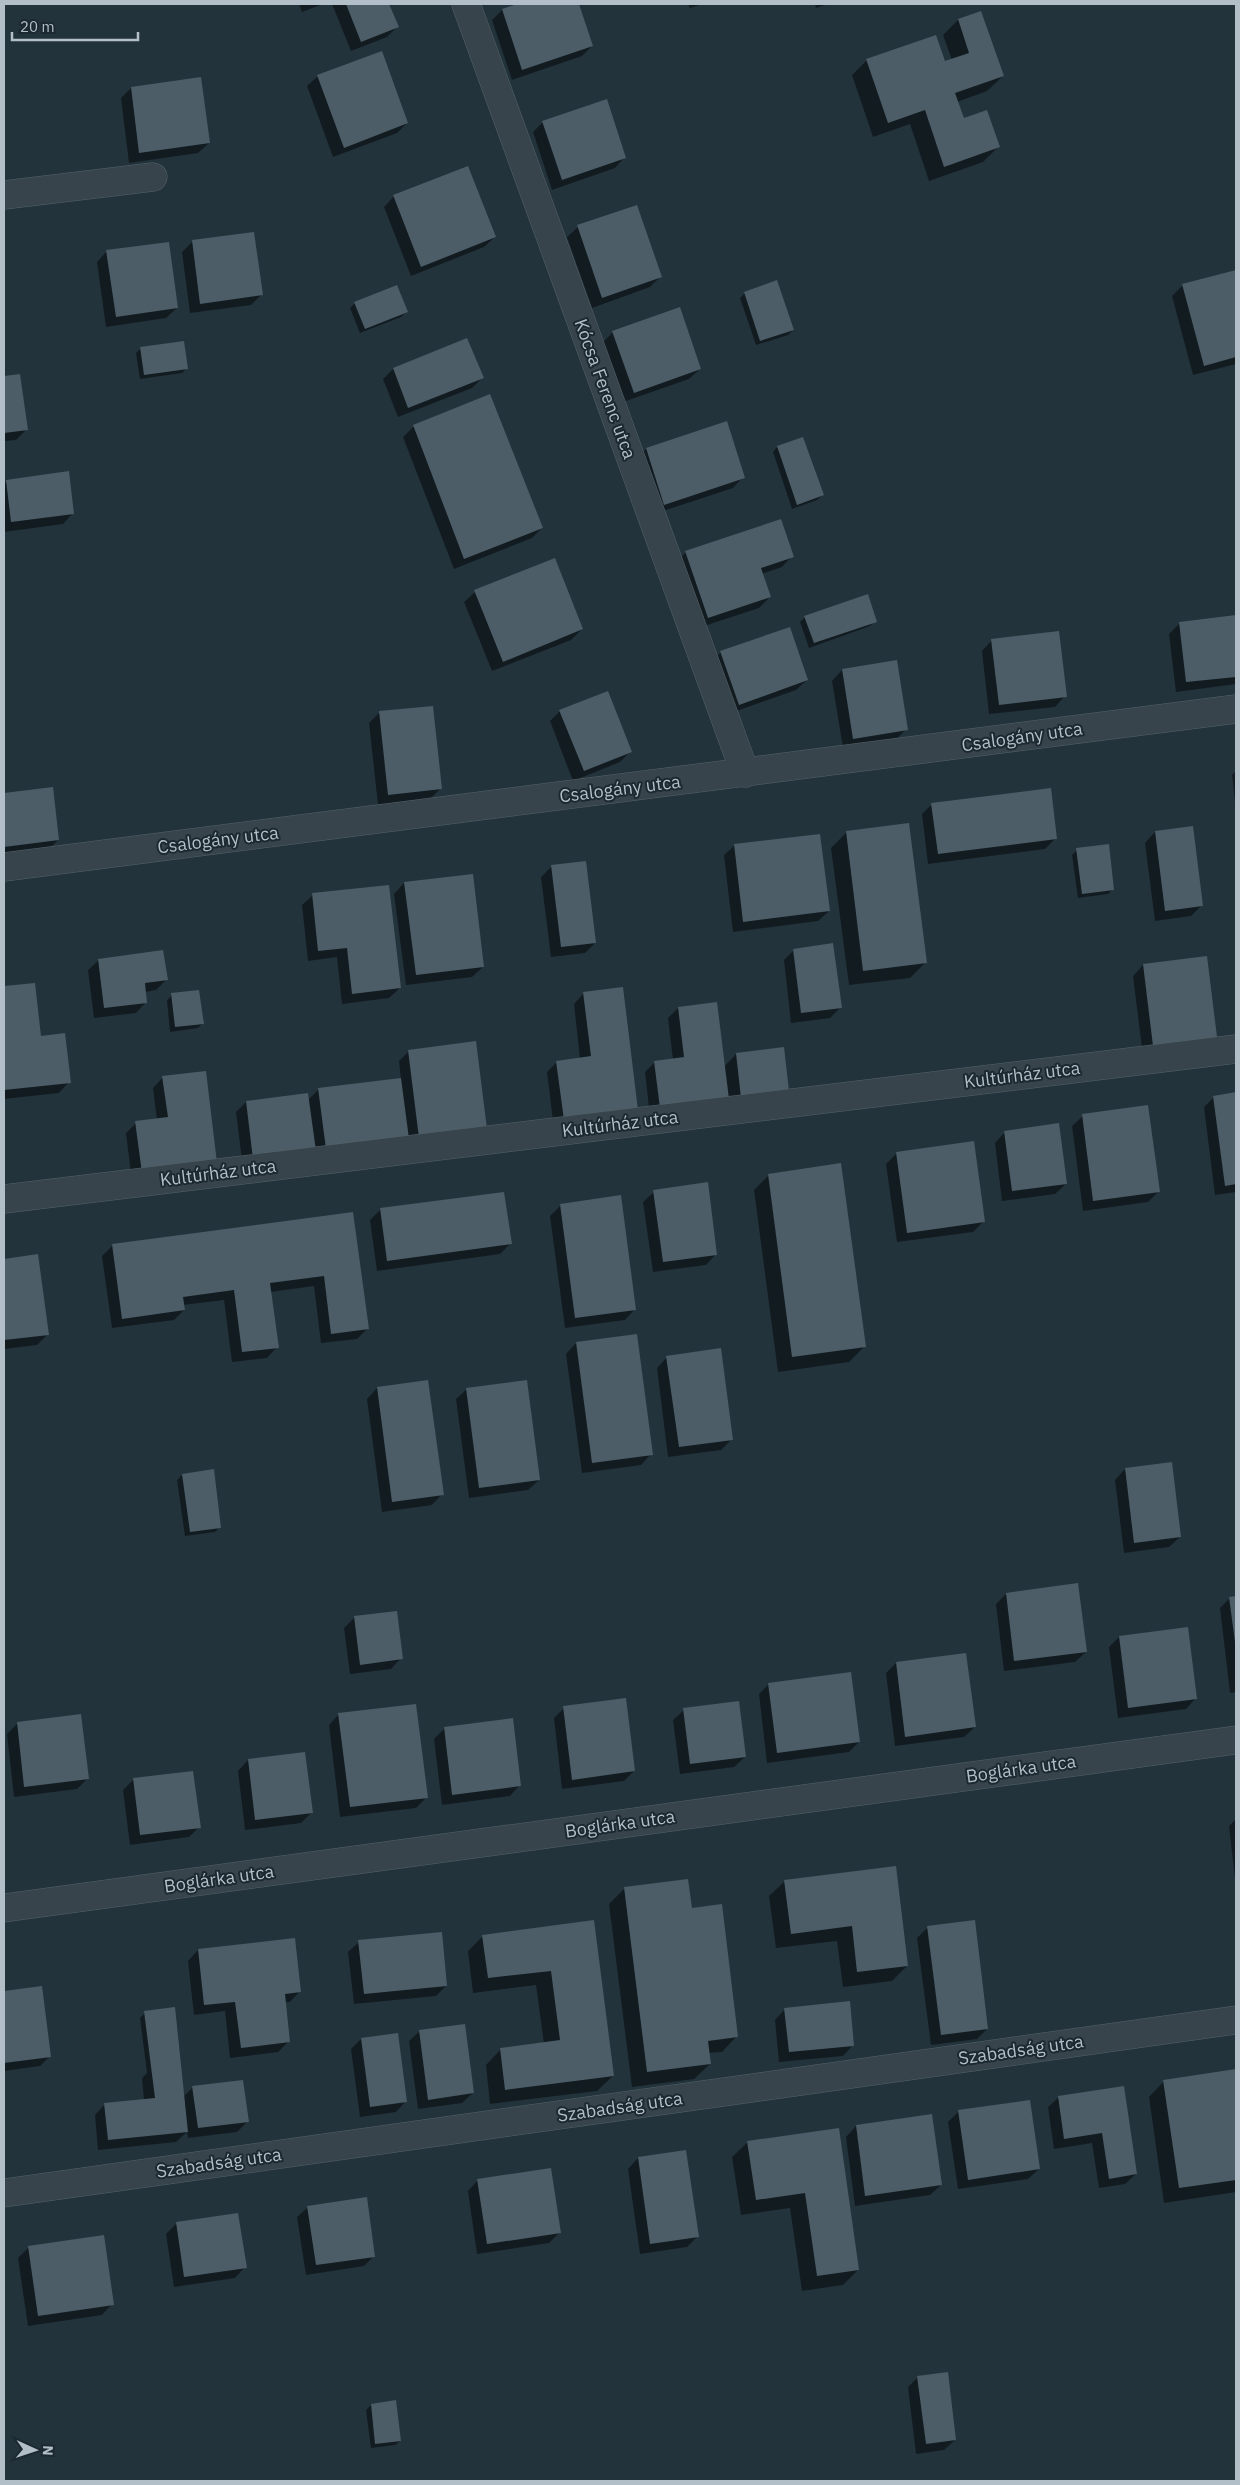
<svg xmlns="http://www.w3.org/2000/svg" width="1240" height="2485" viewBox="0 0 1240 2485" font-family="'IBM Plex Sans',sans-serif">
  <style>
    .shadow { fill: #0007 }
    .building { fill: #4c5d67 }
    .lines { fill: none; stroke-linecap: round; stroke-linejoin: round }
    .street-casing { stroke: #55626a; stroke-width: 29 }
    .street { stroke: #37444c; stroke-width: 28 }
    .labels { text-anchor: middle; stroke-width: 4; stroke-linejoin: round; paint-order: stroke }
    .street-label { font-size: 18px; fill: #b2bfc8; stroke: #1c2931 }
  </style>
  <rect width="100%" height="100%" fill="#23333c"/>
  <!-- shadow -->
  <path class="shadow" d="M299,4H323L302,12Z
    M332,4H388L397,27L387,37L351,51Z
    M521,4H577L592,46L582,56L512,80L492,20L502,10Z
    M688,4H702L690,8Z
    M815,4H828L816,8Z
    M980,13L1003,76L987,91L957,102L963,120L998,147L983,162L929,181L910,124L873,137L852,75L867,60L944,63L952,60L943,35L958,20Z
    M318,76L407,123L397,133L333,157L307,86Z
    M131,88L209,143L198,153L129,163L121,98Z
    M543,122L625,157L615,168L552,190L533,132Z
    M394,196L495,237L484,247L411,276L384,207Z
    M578,227L660,277L650,287L592,308L567,237Z
    M253,233L261,295L251,305L190,313L182,252L192,242Z
    M107,251L177,308L166,318L106,327L97,262Z
    M1236,271V364L1193,375L1172,296L1183,285Z
    M745,293L793,330L788,335L756,345L740,298Z
    M355,303L406,312L401,317L360,333L350,308Z
    M613,332L700,369L689,379L623,402L603,342Z
    M467,340L482,378L472,388L398,417L383,379L393,369Z
    M141,348L187,368L182,373L140,379L136,353Z
    M19,376L27,429L16,440L4,441V378Z
    M726,423L743,477L733,488L654,514L636,460L646,449Z
    M414,426L542,528L532,538L454,569L403,437Z
    M777,447L822,495L817,500L792,509L773,452Z
    M6,482L73,513L63,524L4,532V484Z
    M686,552L792,556L782,567L761,574L770,597L759,608L698,628L676,562Z
    M475,592L582,629L571,640L492,671L464,602Z
    M805,617L875,621L870,626L809,648L800,622Z
    M1236,617V684L1176,692L1169,634L1180,623Z
    M992,640L1065,696L1055,707L989,714L982,651Z
    M721,652L807,680L796,690L728,714L711,662Z
    M842,670L906,729L896,740L843,748L832,681Z
    M560,711L630,752L620,762L573,781L550,721Z
    M379,713L440,789L430,799L378,805L369,723Z
    M1236,771V810L1232,775Z
    M52,788L58,840L48,850L4,855V794Z
    M932,804L1056,838L1045,849L928,864L922,814Z
    M847,832L925,963L910,978L849,985L831,848Z
    M1155,832L1202,905L1191,916L1155,921L1145,843Z
    M735,845L829,911L818,921L733,932L724,855Z
    M1077,850L1113,889L1108,894L1078,898L1072,855Z
    M552,866L595,943L585,953L551,957L541,877Z
    M404,883L483,967L472,977L406,985L394,894Z
    M313,895L400,988L389,998L342,1004L337,957L308,961L302,905Z
    M794,950L840,1008L830,1018L791,1023L784,960Z
    M99,960L166,980L156,990L145,992L146,1002L136,1013L94,1018L88,970Z
    M1143,965L1216,1037L1205,1047L1143,1056L1133,976Z
    M34,984L40,1038L69,1082L59,1093L4,1099V988Z
    M584,993L637,1110L554,1129L547,1072L557,1062L580,1059L574,1004Z
    M172,995L203,1023L198,1028L170,1032L167,1000Z
    M678,1008L724,1067L736,1054L783,1048L731,1107L730,1096L717,1109L650,1117L645,1072L655,1062L673,1060L668,1018Z
    M409,1051L486,1129L243,1168L236,1112L246,1102L308,1100L319,1089L401,1080L399,1061Z
    M163,1077L216,1163L132,1182L126,1133L136,1123L157,1120L153,1088Z
    M1236,1094V1192L1215,1195L1204,1107L1214,1097Z
    M1083,1116L1158,1192L1148,1202L1083,1211L1072,1126Z
    M1005,1132L1066,1184L1055,1194L1002,1201L995,1143Z
    M897,1153L983,1222L973,1232L897,1242L886,1164Z
    M769,1175L864,1347L849,1362L778,1372L754,1190Z
    M654,1192L716,1254L706,1265L653,1272L643,1202Z
    M503,1193L510,1244L500,1254L377,1271L370,1220L380,1210Z
    M561,1205L635,1309L625,1320L565,1328L550,1216Z
    M352,1213L368,1328L357,1339L321,1343L314,1286L270,1292L277,1347L267,1358L232,1362L224,1300L183,1305L184,1310L174,1320L112,1328L102,1256L113,1245Z
    M37,1256L48,1334L37,1345L4,1349V1260Z
    M635,1335L651,1454L641,1465L582,1473L566,1354L576,1343Z
    M667,1357L732,1439L721,1450L668,1457L657,1368Z
    M377,1388L442,1494L432,1505L382,1512L367,1399Z
    M467,1389L539,1480L528,1490L469,1498L456,1399Z
    M1125,1469L1180,1537L1169,1547L1124,1553L1115,1480Z
    M182,1475L220,1527L215,1532L185,1536L177,1480Z
    M1006,1594L1086,1652L1075,1662L1004,1671L996,1604Z
    M1236,1597V1692L1230,1693L1220,1608L1230,1598Z
    M355,1617L401,1658L391,1669L350,1674L344,1628Z
    M1119,1637L1196,1698L1186,1709L1118,1718L1109,1647Z
    M965,1654L975,1727L964,1737L895,1746L886,1673L896,1663Z
    M769,1684L859,1742L849,1752L767,1763L759,1694Z
    M564,1708L634,1771L624,1781L562,1789L554,1718Z
    M684,1710L745,1757L734,1767L680,1774L673,1720Z
    M339,1714L426,1798L416,1808L340,1817L329,1725Z
    M17,1724L88,1778L77,1789L14,1797L7,1734Z
    M445,1728L520,1785L510,1796L442,1805L434,1739Z
    M248,1760L311,1813L301,1823L245,1830L238,1771Z
    M133,1780L199,1827L189,1837L130,1845L123,1790Z
    M1236,1819V1887L1229,1826Z
    M895,1867L907,1966L892,1981L843,1987L837,1941L776,1948L769,1896L785,1881Z
    M624,1889L691,1909L737,2036L722,2052L708,2053L710,2064L694,2079L632,2087L609,1904Z
    M593,1922L613,2076L597,2091L490,2104L486,2065L501,2049L544,2044L536,1985L473,1993L468,1951L483,1936Z
    M927,1928L987,2029L977,2039L931,2045L917,1938Z
    M359,1942L446,1986L436,1996L354,2004L348,1952Z
    M198,1950L300,1991L290,2002H285L289,2041L278,2052L230,2058L225,2011L194,2015L188,1961Z
    M41,1987L50,2056L40,2066L4,2071V1992Z
    M785,2009L853,2045L843,2056L779,2062L775,2020Z
    M145,2013L183,2097L193,2087L247,2122L237,2132L188,2138L187,2132L176,2142L98,2150L95,2115L105,2104L144,2100L142,2078L147,2073L140,2018Z
    M420,2031L473,2093L462,2103L418,2109L409,2041Z
    M361,2039L406,2101L396,2112L360,2117L351,2049Z
    M1236,2071V2192L1164,2203L1149,2097L1164,2081Z
    M1123,2087L1136,2174L1125,2184L1099,2188L1092,2143L1054,2149L1048,2107L1059,2097Z
    M959,2111L1039,2169L1028,2179L958,2189L948,2122Z
    M856,2126L941,2185L930,2195L855,2206L846,2137Z
    M838,2129L858,2270L843,2285L802,2291L790,2208L741,2215L732,2157L748,2142Z
    M638,2158L698,2236L687,2247L640,2254L628,2169Z
    M478,2180L559,2233L549,2243L477,2254L468,2191Z
    M308,2207L374,2256L364,2266L306,2275L297,2217Z
    M176,2224L245,2267L235,2278L174,2287L166,2234Z
    M28,2248L112,2304L102,2315L28,2326L18,2258Z
    M918,2377L955,2440L944,2450L916,2454L908,2387Z
    M371,2405L400,2441L395,2445L371,2448L366,2410Z"/>
  <!-- building -->
  <path class="building" d="M346,4H389L399,27L361,42Z
    M517,4H579L593,46L522,70L502,9Z
    M981,11L1004,76L955,93L964,118L987,110L1000,147L944,167L925,110L888,123L866,59L936,35L945,61L969,53L958,19Z
    M382,51L408,123L344,148L317,75Z
    M201,77L210,143L139,153L131,87Z
    M607,99L626,158L562,180L542,121Z
    M468,166L496,237L421,267L393,195Z
    M637,205L662,277L602,298L577,225Z
    M254,232L263,295L200,304L192,240Z
    M169,242L178,308L116,317L106,250Z
    M1236,270V357L1204,366L1182,284Z
    M777,280L794,330L760,341L744,292Z
    M397,285L408,312L365,329L354,302Z
    M680,307L701,369L634,393L612,331Z
    M467,338L484,378L408,408L393,368Z
    M184,341L188,369L144,375L140,347Z
    M20,374L28,430L4,433V376Z
    M490,394L543,528L464,559L413,425Z
    M727,421L745,478L664,505L646,448Z
    M803,437L824,495L797,505L777,446Z
    M69,471L74,514L11,522L6,480Z
    M781,519L794,557L761,568L771,597L708,618L685,551Z
    M555,558L583,629L503,662L474,590Z
    M868,594L877,622L814,643L804,616Z
    M1236,615V677L1186,682L1179,622Z
    M790,627L808,680L739,705L720,651Z
    M1059,631L1067,697L999,705L991,639Z
    M897,660L908,730L853,739L842,669Z
    M608,691L632,752L584,771L559,710Z
    M433,706L442,789L388,795L379,711Z
    M53,787L59,840L4,847V793Z
    M1051,788L1057,839L938,854L931,803Z
    M909,823L927,963L863,971L846,831Z
    M1193,826L1203,906L1165,911L1155,831Z
    M820,834L830,911L743,922L734,844Z
    M1109,844L1114,890L1082,894L1076,848Z
    M586,861L596,943L561,947L551,865Z
    M473,874L484,967L416,975L404,882Z
    M389,885L401,988L352,994L347,948L318,951L312,893Z
    M833,943L842,1008L801,1013L793,949Z
    M163,950L168,980L145,983L147,1003L104,1008L98,959Z
    M1207,956L1217,1037L1153,1046L1143,964Z
    M35,983L41,1036L65,1033L71,1083L4,1090V986Z
    M623,987L638,1110L564,1120L556,1061L591,1056L583,992Z
    M199,990L204,1024L175,1027L171,993Z
    M717,1002L729,1099L660,1108L654,1061L684,1057L678,1007Z
    M476,1041L487,1129L419,1138L408,1050Z
    M784,1047L789,1091L741,1098L736,1053Z
    M206,1071L217,1163L142,1173L135,1121L168,1117L162,1076Z
    M401,1078L409,1139L326,1149L318,1088Z
    M1236,1092V1184L1225,1186L1213,1096Z
    M308,1093L316,1151L253,1159L246,1101Z
    M1148,1105L1160,1192L1093,1201L1082,1114Z
    M1059,1123L1067,1184L1012,1191L1004,1131Z
    M974,1141L985,1222L907,1233L896,1152Z
    M841,1163L866,1347L792,1357L768,1174Z
    M708,1182L717,1255L663,1262L653,1190Z
    M504,1192L512,1244L387,1261L380,1208Z
    M621,1195L636,1310L575,1318L560,1204Z
    M353,1212L369,1329L331,1334L324,1276L270,1283L279,1348L242,1352L234,1290L183,1297L185,1310L122,1319L112,1244Z
    M38,1254L49,1335L4,1340V1259Z
    M637,1334L653,1455L592,1463L576,1342Z
    M721,1348L733,1440L679,1447L666,1356Z
    M428,1380L444,1495L392,1502L377,1387Z
    M527,1380L540,1480L479,1488L466,1388Z
    M1172,1462L1181,1537L1134,1543L1125,1468Z
    M214,1469L221,1528L190,1532L182,1474Z
    M1078,1583L1087,1652L1014,1661L1006,1593Z
    M1236,1596V1641L1235,1642L1229,1597Z
    M397,1611L403,1659L360,1665L354,1616Z
    M1188,1627L1197,1699L1128,1708L1119,1636Z
    M966,1653L976,1727L905,1737L896,1662Z
    M851,1672L860,1742L777,1753L768,1683Z
    M626,1698L635,1771L572,1780L563,1706Z
    M739,1701L746,1757L690,1764L683,1708Z
    M416,1704L428,1798L350,1807L338,1713Z
    M81,1714L89,1779L24,1787L17,1722Z
    M513,1718L521,1786L452,1795L444,1727Z
    M305,1752L313,1813L255,1820L248,1759Z
    M193,1771L201,1828L140,1835L133,1778Z
    M896,1866L908,1966L857,1972L852,1926L791,1934L784,1880Z
    M688,1879L692,1908L722,1904L738,2037L708,2041L711,2064L647,2072L624,1887Z
    M594,1920L614,2076L505,2090L500,2048L560,2040L551,1971L488,1978L482,1935Z
    M975,1920L988,2029L941,2035L927,1926Z
    M442,1932L447,1986L364,1994L358,1940Z
    M295,1938L301,1992L285,1994L290,2042L241,2048L235,2002L204,2005L198,1949Z
    M42,1986L51,2057L4,2063V1991Z
    M850,2001L854,2046L789,2052L784,2008Z
    M175,2007L188,2132L108,2140L104,2103L155,2098L144,2011Z
    M465,2024L474,2093L428,2100L419,2030Z
    M398,2033L407,2102L370,2107L361,2038Z
    M1236,2069V2180L1179,2188L1163,2080Z
    M243,2080L249,2122L198,2128L192,2086Z
    M1124,2086L1137,2174L1109,2179L1102,2133L1064,2139L1058,2096Z
    M1030,2100L1040,2169L968,2180L958,2110Z
    M932,2114L942,2185L865,2196L856,2125Z
    M839,2128L859,2270L817,2276L805,2193L756,2200L747,2141Z
    M686,2150L699,2237L650,2244L638,2157Z
    M551,2168L561,2233L487,2244L477,2179Z
    M367,2197L375,2257L316,2265L307,2206Z
    M238,2213L247,2268L184,2277L176,2222Z
    M104,2235L114,2305L38,2316L28,2246Z
    M948,2372L956,2440L926,2444L917,2376Z
    M396,2400L401,2441L375,2444L371,2404Z"/>
  <g class="lines">
    <defs>
      <path id="street" d="M466,4L745,773
        M4,195L153,177
        M4,867L1236,709
        M4,1199L1236,1049
        M4,1908L1236,1740
        M4,2193L1236,2020"/>
    </defs>
    <!-- street casing -->
    <use href="#street" class="street-casing"/>
    <!-- street -->
    <use href="#street" class="street"/>
  </g>
  <g class="labels">
    <!-- street labels -->
    <g class="street-label">
      <text transform="translate(605 389) rotate(70)" y="6">Kócsa Ferenc utca</text>
      <text transform="translate(1022 737) rotate(-8)" y="6">Csalogány utca</text>
      <text transform="translate(620 789) rotate(-7)" y="6">Csalogány utca</text>
      <text transform="translate(218 840) rotate(-7)" y="6">Csalogány utca</text>
      <text transform="translate(1022 1075) rotate(-7)" y="6">Kultúrház utca</text>
      <text transform="translate(620 1124) rotate(-7)" y="6">Kultúrház utca</text>
      <text transform="translate(218 1173) rotate(-7)" y="6">Kultúrház utca</text>
      <text transform="translate(1021 1769) rotate(-8)" y="6">Boglárka utca</text>
      <text transform="translate(620 1824) rotate(-8)" y="6">Boglárka utca</text>
      <text transform="translate(219 1879) rotate(-8)" y="6">Boglárka utca</text>
      <text transform="translate(1021 2050) rotate(-8)" y="6">Szabadság utca</text>
      <text transform="translate(620 2107) rotate(-8)" y="6">Szabadság utca</text>
      <text transform="translate(219 2163) rotate(-8)" y="6">Szabadság utca</text>
    </g>
  </g>
  <!-- border -->
  <rect width="1240" height="2485" fill="none" stroke="#b2bfc8" stroke-width="10"/>
  <!-- north arrow -->
  <g transform="translate(35 2450) rotate(93)" stroke="#1c2931" stroke-width="4" paint-order="stroke">
  <path d="M0-4L9 19L0 12L-9 19Z" fill="#b2bfc8"/>
  <text y="-8" font-size="14" font-weight="bold" text-anchor="middle" fill="#b2bfc8">N</text>
  </g>
  <!-- scale -->
  <path d="M12 32v8h126v-8" fill="none" stroke="#b2bfc8" stroke-width="2.5"/>
  <text x="20" y="32" font-size="15" fill="#b2bfc8" stroke="#1c2931" stroke-width="4" paint-order="stroke">20 m</text>
</svg>
